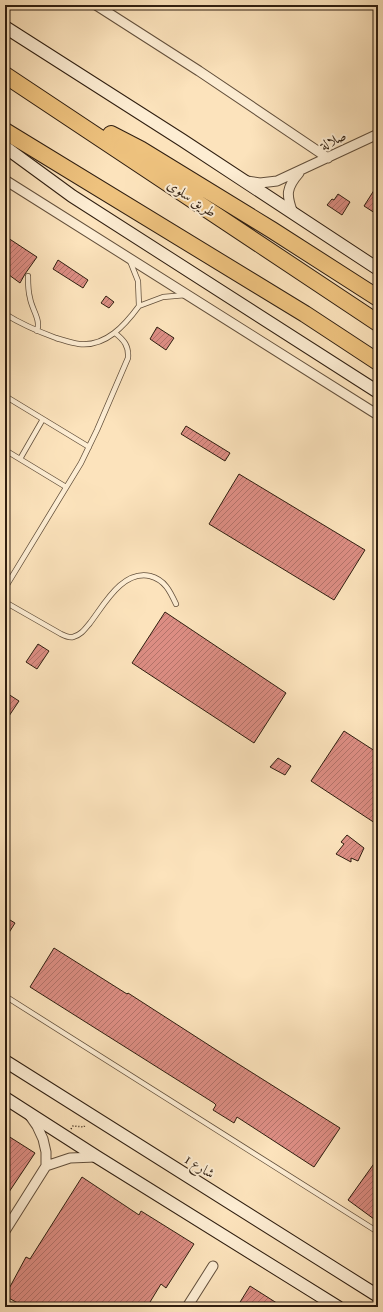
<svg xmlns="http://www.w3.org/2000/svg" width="383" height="1312" viewBox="0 0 383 1312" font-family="'IM FELL French Canon',Amiri,serif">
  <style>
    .building { fill: url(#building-hatch); stroke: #2f1e10 }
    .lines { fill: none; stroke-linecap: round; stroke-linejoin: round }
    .lane-casing { stroke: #624f3b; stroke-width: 6 }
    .street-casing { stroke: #624f3b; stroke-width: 11 }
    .secondary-casing { stroke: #2f1e10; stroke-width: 14 }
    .highway-casing { stroke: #2f1e10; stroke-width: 18 }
    .path { stroke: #2f1e10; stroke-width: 1.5; stroke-dasharray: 1 2; stroke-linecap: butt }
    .lane { stroke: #fdedd3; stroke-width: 4.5 }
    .street { stroke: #fdedd3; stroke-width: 9 }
    .secondary { stroke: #fdedd3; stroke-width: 12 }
    .highway { stroke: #eec27e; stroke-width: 16 }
    .labels { text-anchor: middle; stroke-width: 4; stroke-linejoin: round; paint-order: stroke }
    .street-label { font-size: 14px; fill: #2f1e10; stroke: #fdedd3 }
  </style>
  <defs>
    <pattern id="building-hatch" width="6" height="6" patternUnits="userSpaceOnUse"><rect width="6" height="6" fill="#dc8d83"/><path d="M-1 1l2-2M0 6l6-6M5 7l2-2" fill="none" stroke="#b3736a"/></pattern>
  </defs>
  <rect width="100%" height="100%" fill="#fce3bc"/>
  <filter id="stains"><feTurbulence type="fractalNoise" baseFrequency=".005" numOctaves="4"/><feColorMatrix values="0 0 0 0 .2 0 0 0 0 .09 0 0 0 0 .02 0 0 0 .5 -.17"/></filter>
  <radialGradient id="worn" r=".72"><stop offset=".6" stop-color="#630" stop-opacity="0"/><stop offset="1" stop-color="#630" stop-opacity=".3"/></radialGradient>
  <!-- building -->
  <path class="building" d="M378,184V215L364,206Z
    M338,194L350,202L342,215L327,205L332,199L334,200Z
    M5,236L37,257L25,274L20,283L5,272Z
    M58,260L88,280L83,288L53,269Z
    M106,296L114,302L109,308L101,303Z
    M157,327L174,338L166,350L150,339Z
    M186,426L230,453L225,461L181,434Z
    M239,474L365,550L334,600L209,524Z
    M165,612L286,693L254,743L132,663Z
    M38,644L49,651L37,669L26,662Z
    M5,692L19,701L5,722Z
    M344,731L378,753V825L311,781Z
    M278,758L291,766L285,775L270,767Z
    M347,835L364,848L358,861L351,858V862L336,854L344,844L341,842Z
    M5,917L15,923L5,939Z
    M54,948L127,994L128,993L232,1060L340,1128L314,1167L237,1117L234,1123L213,1110L216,1105L214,1103L30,987Z
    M5,1134L35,1153L5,1198Z
    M378,1158V1222L348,1200Z
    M82,1177L139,1215L141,1211L194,1244L166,1288L161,1284L147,1307H25L5,1296L26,1257L30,1259Z
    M250,1286L283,1307H237Z"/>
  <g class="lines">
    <defs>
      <path id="lane" d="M28,276C28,283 28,291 30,298C32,310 41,319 37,331
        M139,306L163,297L186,295
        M5,314C21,324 37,331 56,338C63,340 71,343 79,344C106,347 125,325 139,306L138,281L130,261
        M5,396L89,447
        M5,450L66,487
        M20,459L43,419
        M5,588L81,463L97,430L128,358C129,346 124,340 115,333
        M5,602L61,634C65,636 69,638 73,637C81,635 85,629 90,623C104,605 122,570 150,576C165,580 170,591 176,604
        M5,996L378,1232"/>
      <path id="street" d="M96,5L199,71L328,158
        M5,180L378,415
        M247,181L260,183L277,181L378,134
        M293,213C286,195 286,188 299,173
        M46,1166L70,1158L96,1157
        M5,1231L46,1166V1152L43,1139L37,1126L30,1116
        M187,1307L213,1266"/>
      <path id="secondary" d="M5,27L182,140L378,269
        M5,147L72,196L378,392
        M5,1061L378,1296
        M5,1098L97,1157L338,1307"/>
      <path id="highway" d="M5,75L378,323
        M5,131L305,314L378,362
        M111,134L140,149L272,230L378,298"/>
    </defs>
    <!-- lane casing -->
    <use href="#lane" class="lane-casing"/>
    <!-- street casing -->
    <use href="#street" class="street-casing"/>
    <!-- secondary casing -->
    <use href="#secondary" class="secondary-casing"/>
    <!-- highway casing -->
    <use href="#highway" class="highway-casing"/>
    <!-- path -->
    <path class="path" d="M71,1129L73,1126L84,1127L85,1125"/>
    <!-- lane -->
    <use href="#lane" class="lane"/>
    <!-- street -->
    <use href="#street" class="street"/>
    <!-- secondary -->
    <use href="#secondary" class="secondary"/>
    <!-- highway -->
    <use href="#highway" class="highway"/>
  </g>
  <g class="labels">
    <!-- street labels -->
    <g class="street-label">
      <text transform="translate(333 140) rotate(-26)" y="5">صلالة</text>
      <text transform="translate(192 198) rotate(34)" y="5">طريق سلوى</text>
      <text transform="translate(200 1166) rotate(32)" y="5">شارع 1</text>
    </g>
  </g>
  <!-- margin -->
  <rect width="383" height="1312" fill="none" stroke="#fce3bc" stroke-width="20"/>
  <rect x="6" y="6" width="371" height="1300" fill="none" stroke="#2f1e10" stroke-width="2"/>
  <rect x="10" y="10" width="363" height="1292" fill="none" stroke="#2f1e10"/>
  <rect width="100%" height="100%" filter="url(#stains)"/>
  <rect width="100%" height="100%" fill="url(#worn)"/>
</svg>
